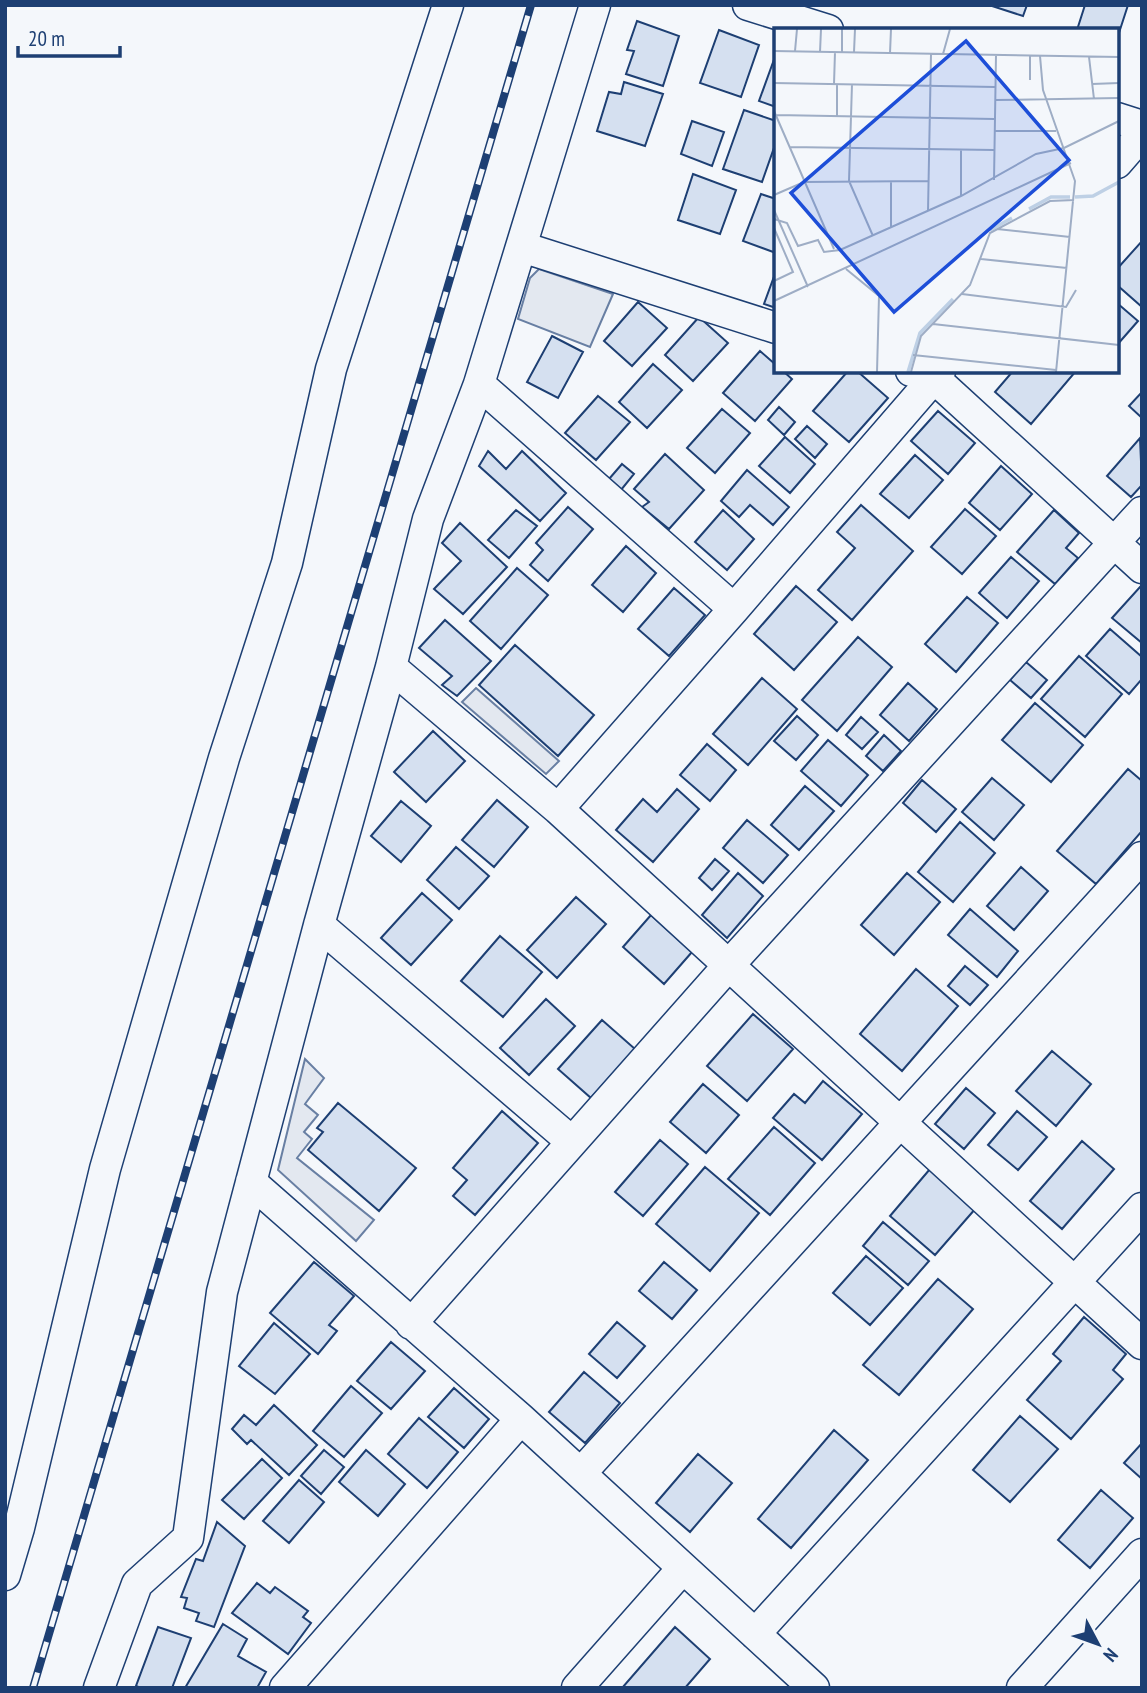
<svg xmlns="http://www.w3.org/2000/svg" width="1147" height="1693" viewBox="0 0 1147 1693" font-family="'PT Sans Narrow',sans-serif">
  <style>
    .parking { fill: #e3e8f0; stroke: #687fa3; stroke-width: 2 }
    .building { fill: #d5e0f0; stroke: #1d3f73; stroke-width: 2 }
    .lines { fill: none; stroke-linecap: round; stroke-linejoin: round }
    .minor-casing { stroke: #1d3f73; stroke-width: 33 }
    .minor { stroke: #f4f7fb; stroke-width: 30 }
    .rail-casing { stroke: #1d3f73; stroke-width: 8 }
    .rail { stroke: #f4f7fb; stroke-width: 5; stroke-dasharray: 16; stroke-linecap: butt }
    .inset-river { fill: none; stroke: #bed0e5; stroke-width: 3.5 }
    .inset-road { fill: none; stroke: #9eadc5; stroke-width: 2 }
    .view { fill: #1d4ed8; fill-opacity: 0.15; stroke: #1d4ed8; stroke-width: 3.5 }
    .inset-edge { fill: none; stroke: #1d3f73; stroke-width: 3.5 }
  </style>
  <rect width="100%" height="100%" fill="#f4f7fb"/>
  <!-- parking -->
  <path class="parking" d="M539,269L613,294L590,347L518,319L530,278Z
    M476,688L559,761L546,774L462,702Z
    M305,1059L324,1078L305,1104L318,1115L304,1132L312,1139L297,1158L374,1220L356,1241L278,1170Z"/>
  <!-- building -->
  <path class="building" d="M989,5H1027L1023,16Z
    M1085,5H1128L1117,39V30H1077Z
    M637,21L679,36L663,86L626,74L634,51L627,50Z
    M719,30L759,45L741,97L700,83Z
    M776,54V107L759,101Z
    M624,82L663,94L645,146L597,131L609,92L621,94Z
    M744,110L776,121V142L762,182L723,169Z
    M692,121L724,132L712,166L681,154Z
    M693,174L736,190L720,234L678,220Z
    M761,194L776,199V253L743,241Z
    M1142,241V307L1117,285V269Z
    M776,271V308L764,304Z
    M638,302L667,328L632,366L604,341Z
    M1117,303L1138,321L1117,345Z
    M699,317L728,343L693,381L665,355Z
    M552,336L583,352L558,398L527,382Z
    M760,351L776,365V371H783L792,379L755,421L723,393Z
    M653,364L682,390L647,428L619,402Z
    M848,371H857L888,398L849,442L813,411Z
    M1013,371H1076L1031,424L995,392Z
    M1142,392V418L1129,406Z
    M598,396L630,422L596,460L565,433Z
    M779,407L795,422L784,435L768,420Z
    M722,409L750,433L715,473L687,448Z
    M938,411L975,443L948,474L911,441Z
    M807,426L827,444L815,458L795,439Z
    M785,437L815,464L790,493L759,466Z
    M1140,438L1142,485L1131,497L1107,476Z
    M488,451L506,469L522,451L566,493L540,521L479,466Z
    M665,454L704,490L669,529L642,507L649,502L634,489Z
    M915,455L943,480L909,518L880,494Z
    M622,464L634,474L621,490L609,479Z
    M1001,466L1032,494L1000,530L969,503Z
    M747,470L789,507L773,525L750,505L739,517L721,501Z
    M861,505L913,551L852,620L818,590L855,548L837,532Z
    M568,507L593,529L548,581L530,565L543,550L536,543Z
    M965,509L996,536L962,574L931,547Z
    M516,510L537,526L509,558L488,540Z
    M723,510L754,539L727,570L695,542Z
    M1054,510L1079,533L1066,548L1078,558L1055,584L1017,552Z
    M460,523L507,567L463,614L434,589L461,561L442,543Z
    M626,546L656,573L623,612L592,585Z
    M1011,557L1039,581L1007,618L979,593Z
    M517,568L548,595L501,649L470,621Z
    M796,586L837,622L794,670L754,634Z
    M1140,587L1142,588V643L1112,618Z
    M674,588L705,615L669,656L638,629Z
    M967,597L998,623L956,672L925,644Z
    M445,620L491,661L457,696L442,685L452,676L419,648Z
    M1110,629L1142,657V679L1129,694L1086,656Z
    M858,637L892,667L837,731L802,700Z
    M515,645L594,715L558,756L479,685Z
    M1079,656L1122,694L1085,737L1041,699Z
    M1026,662L1047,680L1031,698L1010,680Z
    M762,678L797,709L748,765L713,734Z
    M908,683L937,709L909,741L880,715Z
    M1035,703L1083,745L1051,782L1002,740Z
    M797,716L818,735L796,760L774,741Z
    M861,717L878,732L862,749L846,735Z
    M433,731L465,761L426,802L394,772Z
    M884,735L901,751L883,771L866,756Z
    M828,740L868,775L841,806L801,771Z
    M707,744L736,770L710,801L680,775Z
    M1128,769L1142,781V831L1096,884L1057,851Z
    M992,778L1024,805L994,840L962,812Z
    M922,780L956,809L936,832L903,803Z
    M805,786L834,811L799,850L771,825Z
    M677,789L699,809L653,862L616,830L643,799L657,812Z
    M497,800L528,827L494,867L462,840Z
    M401,801L431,826L401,862L371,836Z
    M747,820L788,855L763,883L723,848Z
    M960,822L995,853L953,902L918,872Z
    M456,847L489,876L459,909L427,880Z
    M715,859L729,871L712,890L699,878Z
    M1021,867L1048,891L1014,930L987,906Z
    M738,873L763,896L727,938L702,915Z
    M907,873L940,902L894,955L861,925Z
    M422,893L452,920L411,965L381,938Z
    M576,897L606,924L557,978L527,950Z
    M970,909L1018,951L997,977L948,935Z
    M651,915L692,952L664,984L623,947Z
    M500,936L542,972L503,1017L461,981Z
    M965,966L988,985L970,1005L948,986Z
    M916,969L958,1006L902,1071L860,1034Z
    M546,999L575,1026L529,1075L500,1048Z
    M753,1014L793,1049L747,1101L707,1066Z
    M602,1020L635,1049L591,1098L558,1069Z
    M1052,1051L1091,1084L1056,1126L1016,1091Z
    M823,1081L862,1114L822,1160L773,1118L794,1094L805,1103Z
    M703,1084L739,1115L706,1153L670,1122Z
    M966,1088L995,1113L964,1149L935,1124Z
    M338,1103L416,1168L379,1211L308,1150L323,1132L317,1128Z
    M502,1111L538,1143L475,1215L453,1196L467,1180L453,1168Z
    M1017,1111L1047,1137L1018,1170L988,1145Z
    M774,1127L815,1163L770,1215L728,1179Z
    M660,1140L688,1164L643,1216L615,1192Z
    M1082,1141L1114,1169L1062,1229L1030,1201Z
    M705,1167L759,1213L710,1271L656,1224Z
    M930,1169L976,1208L935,1255L890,1216Z
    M883,1222L929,1261L908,1285L863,1246Z
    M866,1256L903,1288L870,1325L833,1293Z
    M314,1262L354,1296L329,1325L337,1331L318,1354L270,1313Z
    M664,1262L697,1290L672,1319L639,1291Z
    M938,1279L973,1309L899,1395L863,1365Z
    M1084,1317L1126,1354L1113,1370L1123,1379L1071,1439L1027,1400L1061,1361L1053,1354Z
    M617,1322L645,1346L617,1378L589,1354Z
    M274,1323L310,1354L275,1394L239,1366Z
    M391,1342L425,1371L391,1409L357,1381Z
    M584,1372L620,1403L585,1443L549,1412Z
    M351,1386L382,1413L344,1457L313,1431Z
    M454,1388L489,1419L464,1448L428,1417Z
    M274,1405L317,1445L289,1475L251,1440L247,1444L232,1429L244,1415L256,1425Z
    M1020,1416L1058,1449L1010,1502L973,1470Z
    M419,1418L458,1452L427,1488L388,1454Z
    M834,1430L868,1460L791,1548L758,1519Z
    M1142,1443V1479L1124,1463Z
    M324,1450L344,1467L321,1494L301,1476Z
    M366,1450L405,1484L378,1516L339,1482Z
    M698,1454L732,1483L690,1532L656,1503Z
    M262,1459L282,1478L244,1519L222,1500Z
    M299,1480L324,1502L289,1543L263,1521Z
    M1101,1490L1133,1518L1090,1568L1058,1540Z
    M217,1522L245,1546L214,1627L196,1621L199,1613L184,1608L187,1598L181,1597L196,1559L203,1561Z
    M257,1583L270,1593L275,1587L308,1611L303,1617L311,1623L288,1654L232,1613Z
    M223,1624L247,1639L238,1656L266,1672L257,1688H185Z
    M158,1627L191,1638L172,1688H141L136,1686Z
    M675,1627L710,1659L685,1688H622Z"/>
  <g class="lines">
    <defs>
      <path id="minor" d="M748,5L828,30
        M1117,118L1142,126
        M1117,163L1142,134
        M522,247L776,328
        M911,371L934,378L1142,568
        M479,384L734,609
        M391,667L558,809L1142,1344
        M558,809L734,609L940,371
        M319,925L571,1141
        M251,1182L521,1419L814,1688
        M411,1324L728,966L1142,512
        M581,1473L1142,857
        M5,1575L19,1528L105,1169L224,758L287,563L331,369L448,5
        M755,1634L1142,1208
        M99,1688L137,1584L188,1538L222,1292L319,925L391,667L428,519L479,384L595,5
        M285,1688L521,1419
        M577,1688L683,1568
        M1022,1688L1142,1554"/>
    </defs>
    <!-- minor casing -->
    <use href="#minor" class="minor-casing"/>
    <!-- minor -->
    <use href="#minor" class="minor"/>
    <defs>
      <path id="rail" d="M33,1688L531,5"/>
    </defs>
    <!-- rail casing -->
    <use href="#rail" class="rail-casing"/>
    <!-- rail -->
    <use href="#rail" class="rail"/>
  </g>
  <!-- overview -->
  <g transform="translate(774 28)">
    <rect width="345" height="345" fill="#f4f7fb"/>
    <path class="inset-river" d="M301,169L319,168L345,154M255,181L277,169H296M216,202L238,190M134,344L146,305L179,271"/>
    <path class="inset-road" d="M0,23L345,29M21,23L23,1M46,24L47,1M68,24V1M80,24L81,1M116,25L117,1M169,26L176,1M256,28V52M266,28L269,62L301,153L282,344M315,29L320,71M0,55L221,59M60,56L61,24M78,56L75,153L99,208M318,56L345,55M221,72L345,70M0,83L60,221M2,87L220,91M63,88V56M220,103H282M15,119L220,122M187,122V168M220,152L222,27M0,167L30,154L154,153M0,182L34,259M154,183L157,26M0,191L13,195L24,218L44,212L50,224L66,222L187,168L262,126L290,120L345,93M0,200L19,244L0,253M117,200V153M223,201L296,209M207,231L293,240M72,241L105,268L103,344M188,266L292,279L302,262M0,273L297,135M159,296L345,317M139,327L282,342M137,344L147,308L196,257L216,205L276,173L300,172"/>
    <path class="view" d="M192,13L295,132L120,284L17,165Z"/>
    <rect width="345" height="345" class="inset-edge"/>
  </g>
  <!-- border -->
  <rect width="1147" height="1693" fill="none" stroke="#1d3f73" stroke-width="14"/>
  <!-- north arrow -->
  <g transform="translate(1098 1644) rotate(131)" stroke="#f4f7fb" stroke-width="5" paint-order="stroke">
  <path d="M0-5L12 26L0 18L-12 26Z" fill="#1d3f73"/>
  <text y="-10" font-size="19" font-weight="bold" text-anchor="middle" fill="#1d3f73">N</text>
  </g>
  <!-- scale -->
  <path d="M18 46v10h102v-10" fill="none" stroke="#1d3f73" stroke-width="3.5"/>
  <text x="28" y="46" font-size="21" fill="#1d3f73" stroke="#f4f7fb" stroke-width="5" paint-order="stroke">20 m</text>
</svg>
